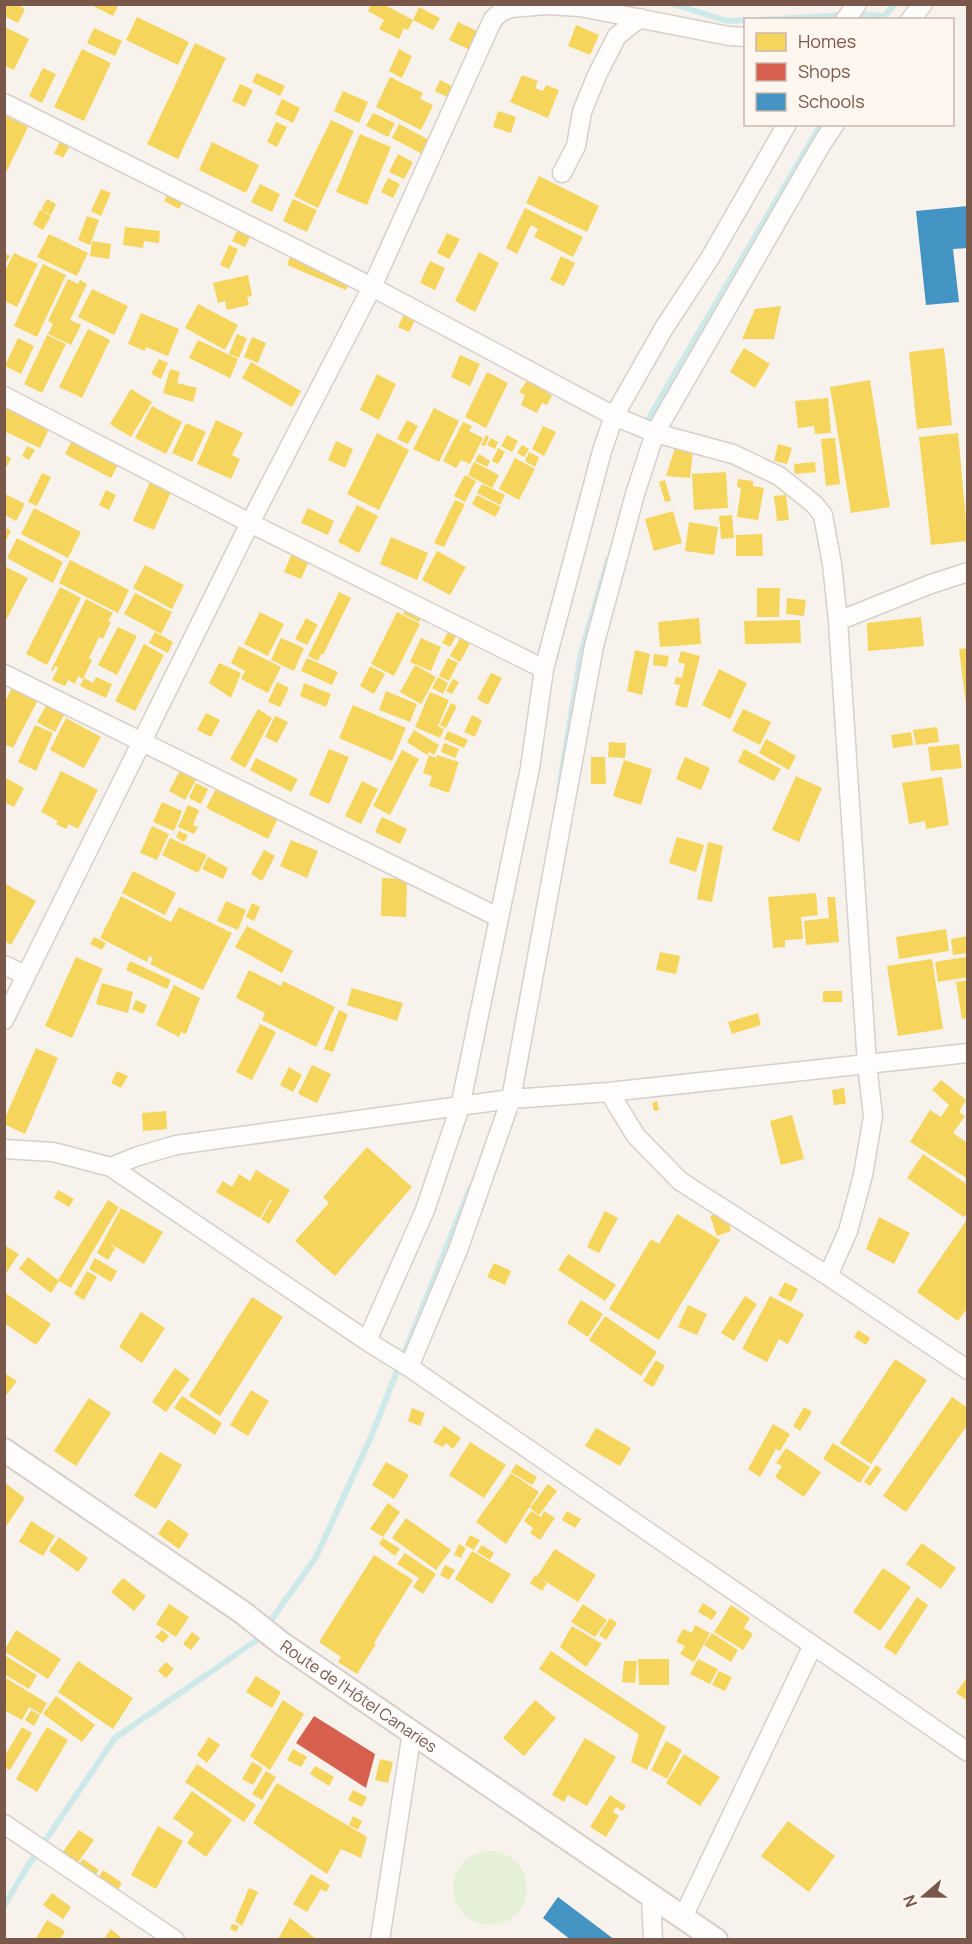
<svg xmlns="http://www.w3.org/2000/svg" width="972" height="1944" viewBox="0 0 972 1944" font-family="Manrope,sans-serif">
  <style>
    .green { fill: #e6efd7 }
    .homes { fill: #f6d55c }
    .shops { fill: #d6604d }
    .schools { fill: #4393c3 }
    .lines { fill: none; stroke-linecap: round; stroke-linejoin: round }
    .stream { stroke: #cde9e9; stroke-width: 6 }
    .minor-casing { stroke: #d7cfca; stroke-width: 21 }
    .tertiary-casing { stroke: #d7cfca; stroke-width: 26 }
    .minor { stroke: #fefdfc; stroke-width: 18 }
    .tertiary { stroke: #fefdfc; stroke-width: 22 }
    .labels { text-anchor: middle; stroke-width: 6; stroke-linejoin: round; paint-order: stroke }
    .street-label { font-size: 16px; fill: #79574a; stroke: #fff7ef }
  </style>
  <rect width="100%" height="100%" fill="#f8f2ec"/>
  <!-- green -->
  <path class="green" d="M453 1888a37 37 0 1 1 74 0a37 37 0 1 1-74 0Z"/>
  <!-- homes -->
  <path class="homes" d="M4,4H16L25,9L18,23L4,16Z
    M89,4H119L113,16Z
    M371,4H383L413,20L408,30L404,28L399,39L379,29L384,20L368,11Z
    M419,7L440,18L433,30L413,20Z
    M137,17L189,42L178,65L126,40Z
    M458,22L479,32L470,50L449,40Z
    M576,25L599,35L590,55L568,46Z
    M5,27L29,39L14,70L5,66Z
    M94,28L122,41L115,56L87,43Z
    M195,43L226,58L178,159L147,144Z
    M82,49L111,63L84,121L54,107Z
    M399,49L412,56L402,78L389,71Z
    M43,68L56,74L42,103L29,96Z
    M257,73L285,86L280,96L252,82Z
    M522,75L538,81L535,88L543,91L546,85L559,90L548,118L510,102Z
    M390,77L423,93L420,99L433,105L421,130L376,107Z
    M440,80L452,86L447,97L435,91Z
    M240,84L253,90L245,107L232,101Z
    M343,91L368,102L359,123L334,111Z
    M282,99L300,108L293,123L275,114Z
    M498,111L516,117L511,133L493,127Z
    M373,113L395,123L388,137L366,126Z
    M4,115L28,127L4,177Z
    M331,120L354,131L318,208L294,196Z
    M276,122L287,127L277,147L267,142Z
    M399,124L431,141L424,155L392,138Z
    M360,134L391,147L367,205L336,192Z
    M60,142L69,147L63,158L54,153Z
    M212,142L259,165L246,193L199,170Z
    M398,154L413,162L404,179L389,172Z
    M539,176L599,206L587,232L526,203Z
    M388,178L400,184L393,198L381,192Z
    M260,184L280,194L272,212L251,202Z
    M101,189L111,193L101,216L91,211Z
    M168,194L183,202L179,209L164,201Z
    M47,199L56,204L51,215L41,210Z
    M293,199L317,210L307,232L283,221Z
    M525,208L583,237L573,257L534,237L538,229L531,225L517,254L506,248Z
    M40,210L51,216L43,230L33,224Z
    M87,216L99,220L90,245L78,240Z
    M125,227L160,231L159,243L144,241L143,248L123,245Z
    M238,229L251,235L245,247L232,241Z
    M447,233L460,239L449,259L437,253Z
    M49,234L88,253L77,276L37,257Z
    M92,241L111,244L109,259L90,256Z
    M229,245L238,249L229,269L220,265Z
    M479,252L499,263L475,312L455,301Z
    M4,253L10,256L4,266Z
    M14,253L38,264L17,307L7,302L4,308V273Z
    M291,254L350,279L346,290L287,265Z
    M561,256L575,263L564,286L550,280Z
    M430,261L445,268L435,290L420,283Z
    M43,264L66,275L37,337L14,326Z
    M248,275L252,296L247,297L249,305L227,310L225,301L218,303L213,283Z
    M68,279L78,284L80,280L87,284L70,320L81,325L71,345L48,334L53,324L48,321Z
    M92,289L128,306L114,335L78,317Z
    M198,304L238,325L225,350L185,328Z
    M781,306L774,339H742L755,309Z
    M141,313L179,329L168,356L146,347L145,351L128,344Z
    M404,314L415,320L409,332L398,327Z
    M88,329L110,340L82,398L59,387Z
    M237,334L247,338L239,358L229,354Z
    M47,335L66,344L42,393L24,384Z
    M252,337L266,343L258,363L244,357Z
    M18,338L34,346L21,374L5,366Z
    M198,340L238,359L230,378L189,358Z
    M744,348L770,364L755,388L730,372Z
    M944,348L952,425L917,429L909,352Z
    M460,355L480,364L470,386L451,377Z
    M159,359L168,363L161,379L151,374Z
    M251,362L301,391L292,407L242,378Z
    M170,369L180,372L177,383L197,388L193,402L163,393Z
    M487,372L508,383L486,428L465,417Z
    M377,374L396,384L379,420L360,410Z
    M531,375L551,385L547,393L552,395L547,405L542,403L537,413L521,405L525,395L519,392Z
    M870,380L890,507L851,513L830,387Z
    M131,389L152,402L131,437L110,424Z
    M828,398L831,433L815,434L814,426L798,428L795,401Z
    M152,406L182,422L166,454L135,438Z
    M8,407L50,427L40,448L4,431V414Z
    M434,408L459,421L439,462L413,449Z
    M216,420L243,433L232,455L240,459L231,479L197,464Z
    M407,420L418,426L408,444L397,439Z
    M463,422L472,426L469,431L483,438L470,464L461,460L456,468L443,461Z
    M186,423L206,432L192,462L172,453Z
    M543,426L556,432L544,456L532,449Z
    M377,433L409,450L379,510L347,494Z
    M958,433L968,541L931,545L919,437Z
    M486,435L489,437L485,446L481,445Z
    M507,435L518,441L512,452L501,446Z
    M491,438L498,442L495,449L487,445Z
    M835,438L840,484L826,486L821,439Z
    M73,439L119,463L111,478L65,454Z
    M336,441L353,449L345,468L328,460Z
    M778,444L792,448L787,464L774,461Z
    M522,445L529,449L524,457L517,453Z
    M27,446L35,450L29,460L22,456Z
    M498,448L505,452L498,464L492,461Z
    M675,448L693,450L690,478L666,476Z
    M529,452L539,457L535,467L525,461Z
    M479,454L490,461L487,467L475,461Z
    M4,455L11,458L7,466L4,465Z
    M515,458L535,469L519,500L499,489Z
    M474,462L499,475L492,488L468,475Z
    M815,462L816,472L795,474L794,464Z
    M726,472L728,508L694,510L692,474Z
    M42,473L51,477L37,506L28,502Z
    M465,475L476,481L465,502L454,496Z
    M738,479L753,481V486L764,488L758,520L737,517L741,488L737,487Z
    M665,480L671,501L665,502L659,482Z
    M150,482L171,492L154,530L133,521Z
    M482,484L505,495L500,505L477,493Z
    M106,490L116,495L109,510L99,505Z
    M5,494L25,504L16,521L5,515Z
    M477,495L501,507L495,517L472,504Z
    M786,495L789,520L777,521L774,496Z
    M455,500L465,504L444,547L434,543Z
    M357,505L378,516L359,553L338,542Z
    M34,508L81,532L68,558L21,534Z
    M308,508L334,521L328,535L301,523Z
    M673,511L682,543L654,551L645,519Z
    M732,515L734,538L721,539L719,516Z
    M689,522L718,527L714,555L685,551Z
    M4,527L11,531L4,544Z
    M762,534L763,556H736V535Z
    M391,537L428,553L417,580L380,564Z
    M17,538L63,562L53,583L7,558Z
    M293,551L310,559L301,579L284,572Z
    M437,551L466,567L450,595L422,580Z
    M70,560L129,590L118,613L59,583Z
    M145,565L184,585L172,609L133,588Z
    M4,566L28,578L4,624Z
    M60,587L81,598L47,665L26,654Z
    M757,588H780L779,617H757Z
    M339,592L351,598L323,655L321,654L318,661L308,656Z
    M135,593L172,612L161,634L124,614Z
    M787,598L806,600L804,616L786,614Z
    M86,599L113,613L108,621L111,622L103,639L99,637L89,658L92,660L83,679L78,676L75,684L68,680L65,686L52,680L58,668L55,666L53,671L51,670Z
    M408,604L424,612L419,622L403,614Z
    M260,612L284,624L268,656L244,644Z
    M397,612L420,624L394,676L371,664Z
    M921,617L924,646L868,651L867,623Z
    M306,618L318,625L307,645L295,639Z
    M699,618L701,644L660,647L658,622Z
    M800,620L801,643L745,644L744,621Z
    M118,627L137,636L117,675L98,665Z
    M451,627L459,631L450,647L442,643Z
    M155,632L173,642L168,653L149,643Z
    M463,633L473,638L460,662L450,656Z
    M281,638L304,648L294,671L271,660Z
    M421,638L441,647L431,671L410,662Z
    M144,644L164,655L135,711L115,701Z
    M239,646L281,667L268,693L241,679L245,671L231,663Z
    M968,648V704H966L959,649Z
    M635,650L650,654L642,695L627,691Z
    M681,651L700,656L687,708L675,705L680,685L674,684L676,677L682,678L685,664L678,662Z
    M654,654L669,656L667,667L653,665Z
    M307,658L338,672L332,685L301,671Z
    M448,658L458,663L449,681L439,676Z
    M219,663L241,673L231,698L209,683Z
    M415,665L436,677L421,704L400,692Z
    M370,666L385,674L374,694L360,686Z
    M719,669L747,683L730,719L702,705Z
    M491,673L502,678L488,705L477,699Z
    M96,677L112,684L106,698L80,686L84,678L93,683Z
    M438,677L448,683L443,694L432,688Z
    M453,679L459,682L452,694L446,691Z
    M16,681L41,694L13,748L4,744V703Z
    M277,682L289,688L280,707L268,702Z
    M304,683L331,694L326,707L300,696Z
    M386,691L417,704L410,722L379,710Z
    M430,692L449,700L438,726L444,729L440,738L415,727Z
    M451,703L457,706L446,728L440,725Z
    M47,704L65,713L55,732L37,722Z
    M353,705L406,728L392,761L339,738Z
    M258,709L272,718L245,768L230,759Z
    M743,709L771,722L760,745L732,731Z
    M206,713L220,720L211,737L197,730Z
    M472,715L482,720L475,737L464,732Z
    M275,716L288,722L277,743L265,737Z
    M66,718L101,737L84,768L50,750Z
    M35,725L53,733L36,771L18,762Z
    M937,727L939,742L916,745L913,730Z
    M414,730L439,745L434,755L429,752L427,755L407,742Z
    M448,731L468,740L464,748L444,739Z
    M911,732L913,745L893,748L891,735Z
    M766,739L796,756L789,770L759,753Z
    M609,742L626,743L625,758L608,757Z
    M444,743L459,749L455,758L441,752Z
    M959,744L962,768L931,771L928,747Z
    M329,749L349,757L329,804L309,795Z
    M744,749L781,769L774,781L738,762Z
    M402,750L419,759L390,815L373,806Z
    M429,755L436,758L437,755L459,762L449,793L429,786L432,776L423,773Z
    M591,757H605L606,784H591Z
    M685,757L710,768L701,790L676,779Z
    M256,758L298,779L291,792L250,770Z
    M624,760L652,769L641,805L613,796Z
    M181,769L197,778L185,800L169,791Z
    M61,771L98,790L78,829L69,824L66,829L56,824L58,821L41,812Z
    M796,776L822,788L799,842L772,830Z
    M4,777L24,788L14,807L4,802Z
    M942,777L949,825L926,829L925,821L909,824L902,783Z
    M362,781L378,789L361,824L345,816Z
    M196,783L208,789L201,804L189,798Z
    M217,787L278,818L268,839L206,808Z
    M162,802L182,811L174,831L153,822Z
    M188,805L199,810L193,825L198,827L194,834L178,827Z
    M382,817L407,829L400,844L375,832Z
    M152,826L169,834L157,860L140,853Z
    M179,831L188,835L184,842L176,837Z
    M677,837L704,845L696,872L669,863Z
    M170,838L207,855L198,873L162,855Z
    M291,840L318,851L307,878L280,866Z
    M708,842L723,846L712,902L697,899Z
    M264,850L275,856L262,881L251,874Z
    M208,857L228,868L223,879L202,869Z
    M133,871L176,893L165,915L122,893Z
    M382,878L407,879L406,917L381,916Z
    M4,883L36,901L11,945L4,941Z
    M816,893L818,915L801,917L803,939L785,940V947L773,948L768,897Z
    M121,896L171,922L179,907L232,933L203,990L150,964L153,958L149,956L147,962L100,938Z
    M827,897H835L839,942L806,945L804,921L829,918Z
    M226,901L246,910L238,930L217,921Z
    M252,903L260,907L254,921L246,917Z
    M247,926L293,951L282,973L235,947Z
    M946,929L949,951L899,959L896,937Z
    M968,936V953L953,955L951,939Z
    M94,937L106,943L102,950L90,944Z
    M660,952L680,956L676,974L656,970Z
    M76,957L103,969L72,1038L45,1026Z
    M966,957L968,977L938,982L935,962Z
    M932,959L943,1029L898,1036L887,966Z
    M130,961L171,980L167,989L126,970Z
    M249,970L281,986L283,981L335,1007L316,1047L262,1020L265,1013L236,998Z
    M968,980V1018L962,1019L956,982Z
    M102,983L133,992L128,1013L96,1004Z
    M174,985L200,998L186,1034L181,1032L179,1037L156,1025Z
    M352,988L403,1003L397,1021L347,1005Z
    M823,991H842V1002H823Z
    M136,1000L147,1005L143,1014L132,1009Z
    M339,1010L348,1014L333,1052L324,1049Z
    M758,1013L761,1025L732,1034L728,1022Z
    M260,1024L276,1032L252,1080L236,1072Z
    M36,1048L58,1058L25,1134L4,1124V1120Z
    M312,1065L331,1074L317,1103L298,1094Z
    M289,1067L302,1075L293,1092L280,1085Z
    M117,1071L128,1076L121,1088L111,1083Z
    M941,1080L966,1100L959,1112L965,1116L953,1133L968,1143V1179L910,1142L930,1110L941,1117L949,1105L932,1090Z
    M844,1088L846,1104L834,1105L832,1090Z
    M657,1101L659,1110L654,1111L652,1103Z
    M166,1111L167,1129L143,1131L142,1113Z
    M792,1115L804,1159L781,1165L770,1121Z
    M367,1147L412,1187L335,1276L295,1241L329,1203L323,1197Z
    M923,1154L968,1185V1212L964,1217L907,1178Z
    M256,1170L290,1190L269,1224L261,1219L272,1200L271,1199L260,1218L216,1192L223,1181L232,1187L239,1174L250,1181Z
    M58,1190L74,1199L69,1207L54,1198Z
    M108,1200L119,1207L71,1288L59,1281L51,1293L19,1269L28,1257L58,1280Z
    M121,1208L163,1232L144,1264L109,1243L115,1248L108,1260L97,1253Z
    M605,1211L618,1218L599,1253L587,1247Z
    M725,1211L731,1231L717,1236L710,1216Z
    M677,1214L720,1240L659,1340L609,1309L651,1239L659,1244Z
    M879,1217L910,1233L894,1264L866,1249Z
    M968,1218V1307L958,1321L917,1292Z
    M4,1245L19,1254L4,1276Z
    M568,1254L616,1285L605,1301L558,1270Z
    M95,1258L117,1271L111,1282L89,1269Z
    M494,1263L511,1271L505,1285L487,1277Z
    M87,1271L97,1277L84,1300L74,1294Z
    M785,1282L798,1289L791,1302L778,1295Z
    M4,1292L51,1324L36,1345L4,1323Z
    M745,1296L757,1304L734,1341L721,1333Z
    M770,1296L804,1314L788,1344L779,1339L767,1362L742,1349Z
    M252,1297L283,1317L220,1416L189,1396Z
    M581,1300L603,1314L588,1337L567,1323Z
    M688,1305L707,1314L697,1335L678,1327Z
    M141,1312L165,1328L142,1363L119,1347Z
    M605,1316L657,1352L641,1376L589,1340Z
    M858,1330L870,1338L866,1345L854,1337Z
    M895,1359L927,1380L871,1464L840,1443Z
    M656,1360L665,1366L653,1387L643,1381Z
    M175,1368L190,1379L166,1412L152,1402Z
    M4,1373L17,1381L4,1398Z
    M251,1390L269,1401L248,1436L230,1425Z
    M182,1396L222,1423L215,1435L174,1408Z
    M952,1397L968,1408V1424L906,1512L883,1496Z
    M89,1398L111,1413L76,1466L54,1451Z
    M804,1407L812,1412L800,1431L793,1426Z
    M412,1408L425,1413L420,1426L408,1421Z
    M773,1424L790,1434L780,1451L776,1449L760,1477L748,1469Z
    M444,1426L461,1438L453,1449L446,1443L443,1447L433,1442Z
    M596,1428L631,1448L620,1466L585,1446Z
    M470,1442L506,1465L484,1498L449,1475Z
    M833,1443L870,1467L860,1483L823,1459Z
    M786,1448L821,1472L804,1497L775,1477L782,1466L776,1463Z
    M160,1452L182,1465L156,1509L134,1496Z
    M386,1462L409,1475L394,1499L372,1485Z
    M516,1464L537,1477L532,1485L511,1472Z
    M876,1465L882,1469L870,1486L864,1482Z
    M511,1473L539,1492L506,1544L476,1522Z
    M5,1483L25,1498L5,1528Z
    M548,1484L557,1491L539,1515L530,1508Z
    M388,1503L400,1512L383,1537L370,1529Z
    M531,1511L541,1517L544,1511L555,1518L540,1540L530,1533L533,1528L524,1521Z
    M567,1511L581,1519L575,1528L562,1520Z
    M406,1518L451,1550L436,1570L392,1538Z
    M168,1519L189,1534L179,1549L158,1534Z
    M31,1521L55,1536L43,1556L19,1542Z
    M470,1535L480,1540L474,1550L465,1545Z
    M59,1537L88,1558L78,1572L49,1551Z
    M383,1538L400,1549L395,1556L379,1544Z
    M922,1543L956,1568L941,1589L906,1564Z
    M459,1544L466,1548L461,1558L454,1555Z
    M482,1545L494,1553L490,1560L477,1552Z
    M555,1549L596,1575L578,1602L537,1576Z
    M472,1551L511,1574L492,1604L455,1579Z
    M405,1553L436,1574L423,1594L413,1587L419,1578L397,1564Z
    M374,1555L413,1580L374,1643L376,1644L357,1674L338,1662L341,1657L319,1642Z
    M445,1565L455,1570L449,1580L440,1575Z
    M883,1568L911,1587L880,1631L853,1612Z
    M535,1575L547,1583L542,1591L530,1583Z
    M123,1578L146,1596L134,1611L111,1592Z
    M917,1597L928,1605L896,1655L884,1647Z
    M703,1603L717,1612L712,1620L698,1612Z
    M169,1604L189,1617L176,1637L156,1624Z
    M583,1604L607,1620L595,1637L571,1622Z
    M731,1605L750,1618L744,1628L753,1634L743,1650L714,1632Z
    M610,1618L617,1623L606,1640L599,1635Z
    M695,1625L710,1633L694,1662L680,1654L685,1646L676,1642L683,1629L692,1633Z
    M572,1626L602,1644L586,1667L560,1647Z
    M16,1630L61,1659L48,1679L4,1651Z
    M162,1630L169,1636L163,1643L155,1637Z
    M192,1632L200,1638L191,1650L183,1644Z
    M712,1633L738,1650L731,1662L704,1645Z
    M551,1651L666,1727L647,1770L631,1762L639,1734L539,1669Z
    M4,1655L37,1675L29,1689L4,1674Z
    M638,1659H669V1685H639Z
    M698,1659L718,1669L710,1684L690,1674Z
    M78,1661L133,1698L113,1729L58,1692Z
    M624,1661H637L635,1683L622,1682Z
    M166,1662L174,1669L166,1678L158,1671Z
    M719,1671L732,1677L725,1691L712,1685Z
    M256,1676L281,1692L272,1708L246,1692Z
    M968,1676V1701L956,1693Z
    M4,1677L47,1703L41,1714L29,1707L22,1720L4,1710Z
    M56,1696L95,1725L82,1742L43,1714Z
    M283,1700L304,1714L270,1770L250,1756Z
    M535,1700L556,1718L524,1756L503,1738Z
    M31,1710L40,1715L34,1726L25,1720Z
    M22,1727L32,1733L10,1770L4,1767V1757Z
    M47,1727L68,1740L37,1792L16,1779Z
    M209,1737L220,1745L207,1763L197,1755Z
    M585,1738L616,1757L587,1806L568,1795L564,1802L552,1795Z
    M666,1741L682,1750L667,1779L651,1770Z
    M293,1749L307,1757L301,1767L287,1760Z
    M684,1754L720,1777L700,1806L666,1783Z
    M380,1759L393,1762L388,1783L375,1780Z
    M252,1762L263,1768L253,1785L242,1779Z
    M197,1764L256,1805L244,1822L185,1782Z
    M315,1766L334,1777L329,1786L310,1774Z
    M266,1771L276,1777L262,1800L252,1794Z
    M277,1783L367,1837L361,1858L341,1849L327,1874L253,1823Z
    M353,1790L367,1797L362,1807L348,1800Z
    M192,1791L232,1820L206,1857L187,1843L194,1833L173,1818Z
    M610,1795L626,1806L622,1811L616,1807L613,1812L619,1816L606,1837L590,1827Z
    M353,1816L362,1821L358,1830L349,1825Z
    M788,1821L835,1856L809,1892L761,1856Z
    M158,1826L183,1841L156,1889L131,1875Z
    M79,1830L94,1840L74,1868L59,1857Z
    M83,1859L99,1870L92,1880L76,1869Z
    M103,1870L122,1883L114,1895L97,1880Z
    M311,1874L330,1885L326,1892L321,1889L307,1912L293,1904Z
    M249,1888L258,1892L242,1926L235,1921Z
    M52,1893L71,1907L63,1919L43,1905Z
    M290,1918L317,1940L278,1939Z
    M47,1920L65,1931L60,1940H35Z
    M232,1924L239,1926L236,1932L230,1929Z
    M111,1929L124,1940H103Z"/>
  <!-- shops -->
  <path class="shops" d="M314,1716L375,1754L366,1788L296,1743Z"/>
  <!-- schools -->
  <path class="schools" d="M968,206V248L953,249L959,302L926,305L916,211Z
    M558,1897L615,1940H571L543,1918Z"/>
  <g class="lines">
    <!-- stream -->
    <path class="stream" d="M673,4L727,21L746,20
      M854,14L884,16
      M882,19L895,4
      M760,20L844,15
      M647,427L651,414L821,124
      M559,790L581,653L608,560
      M267,1626L316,1557L371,1437L470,1188
      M4,1906L26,1869L115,1738L257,1640L261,1634"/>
    <defs>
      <path id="minor" d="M845,20L857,4
        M910,20L923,4
        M4,103L372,287L614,416L655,433L733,454L779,476L814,504L823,515L825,526L832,564L838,621L867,1064L873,1116L863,1175L848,1231L828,1276
        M562,173L576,146L582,112L597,75L617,36L640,18
        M4,396L250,523L544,669
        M838,621L931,584L968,572
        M4,674L498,917
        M4,965L25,975
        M4,1020L250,523L372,287L493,19L501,12L511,8L547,5L580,7L729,36L746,37
        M609,1092L636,1136L680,1181L828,1276L968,1370
        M4,1149L53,1152L111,1167L367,1341L409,1367L968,1752
        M111,1167L138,1156L176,1145L511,1099L609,1092L968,1053
        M367,1341L425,1210L460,1107L530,768L544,669L602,451L614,416L664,328L710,258L787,124
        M409,1367L458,1250L511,1099L594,646L635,494L655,433L821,145L835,124
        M4,1824L175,1940
        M651,1895L653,1940
        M683,1917L813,1645
        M380,1940L412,1732"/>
      <g id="tertiary">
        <path id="s1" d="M4,1450L242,1612L281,1643L716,1940"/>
      </g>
    </defs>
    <!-- minor casing -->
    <use href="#minor" class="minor-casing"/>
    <!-- tertiary casing -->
    <use href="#tertiary" class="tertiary-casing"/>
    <!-- minor -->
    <use href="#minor" class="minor"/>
    <!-- tertiary -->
    <use href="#tertiary" class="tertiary"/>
  </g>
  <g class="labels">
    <!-- street labels -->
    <g class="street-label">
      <text dy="6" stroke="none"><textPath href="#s1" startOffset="432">Route de l'Hôtel Canaries</textPath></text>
    </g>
  </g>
  <!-- border -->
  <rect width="972" height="1944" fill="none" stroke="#79574a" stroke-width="12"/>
  <!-- legend -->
  <rect x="744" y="18" width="210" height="108" fill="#fff7ef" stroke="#c9b7ad" stroke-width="1.5"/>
  <rect x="756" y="33" width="30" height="18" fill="#f6d55c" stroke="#c9b7ad" stroke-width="1.5"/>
  <text x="798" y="48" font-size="18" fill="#79574a">Homes</text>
  <rect x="756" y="63" width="30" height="18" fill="#d6604d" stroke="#c9b7ad" stroke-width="1.5"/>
  <text x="798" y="78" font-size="18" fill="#79574a">Shops</text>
  <rect x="756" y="93" width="30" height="18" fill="#4393c3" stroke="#c9b7ad" stroke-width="1.5"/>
  <text x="798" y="108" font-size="18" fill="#79574a">Schools</text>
  <!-- north arrow -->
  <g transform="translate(924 1896) rotate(250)" stroke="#fff7ef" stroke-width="4.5" paint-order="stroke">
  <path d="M0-4.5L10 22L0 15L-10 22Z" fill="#79574a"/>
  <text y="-9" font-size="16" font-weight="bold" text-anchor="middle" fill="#79574a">N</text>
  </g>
</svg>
